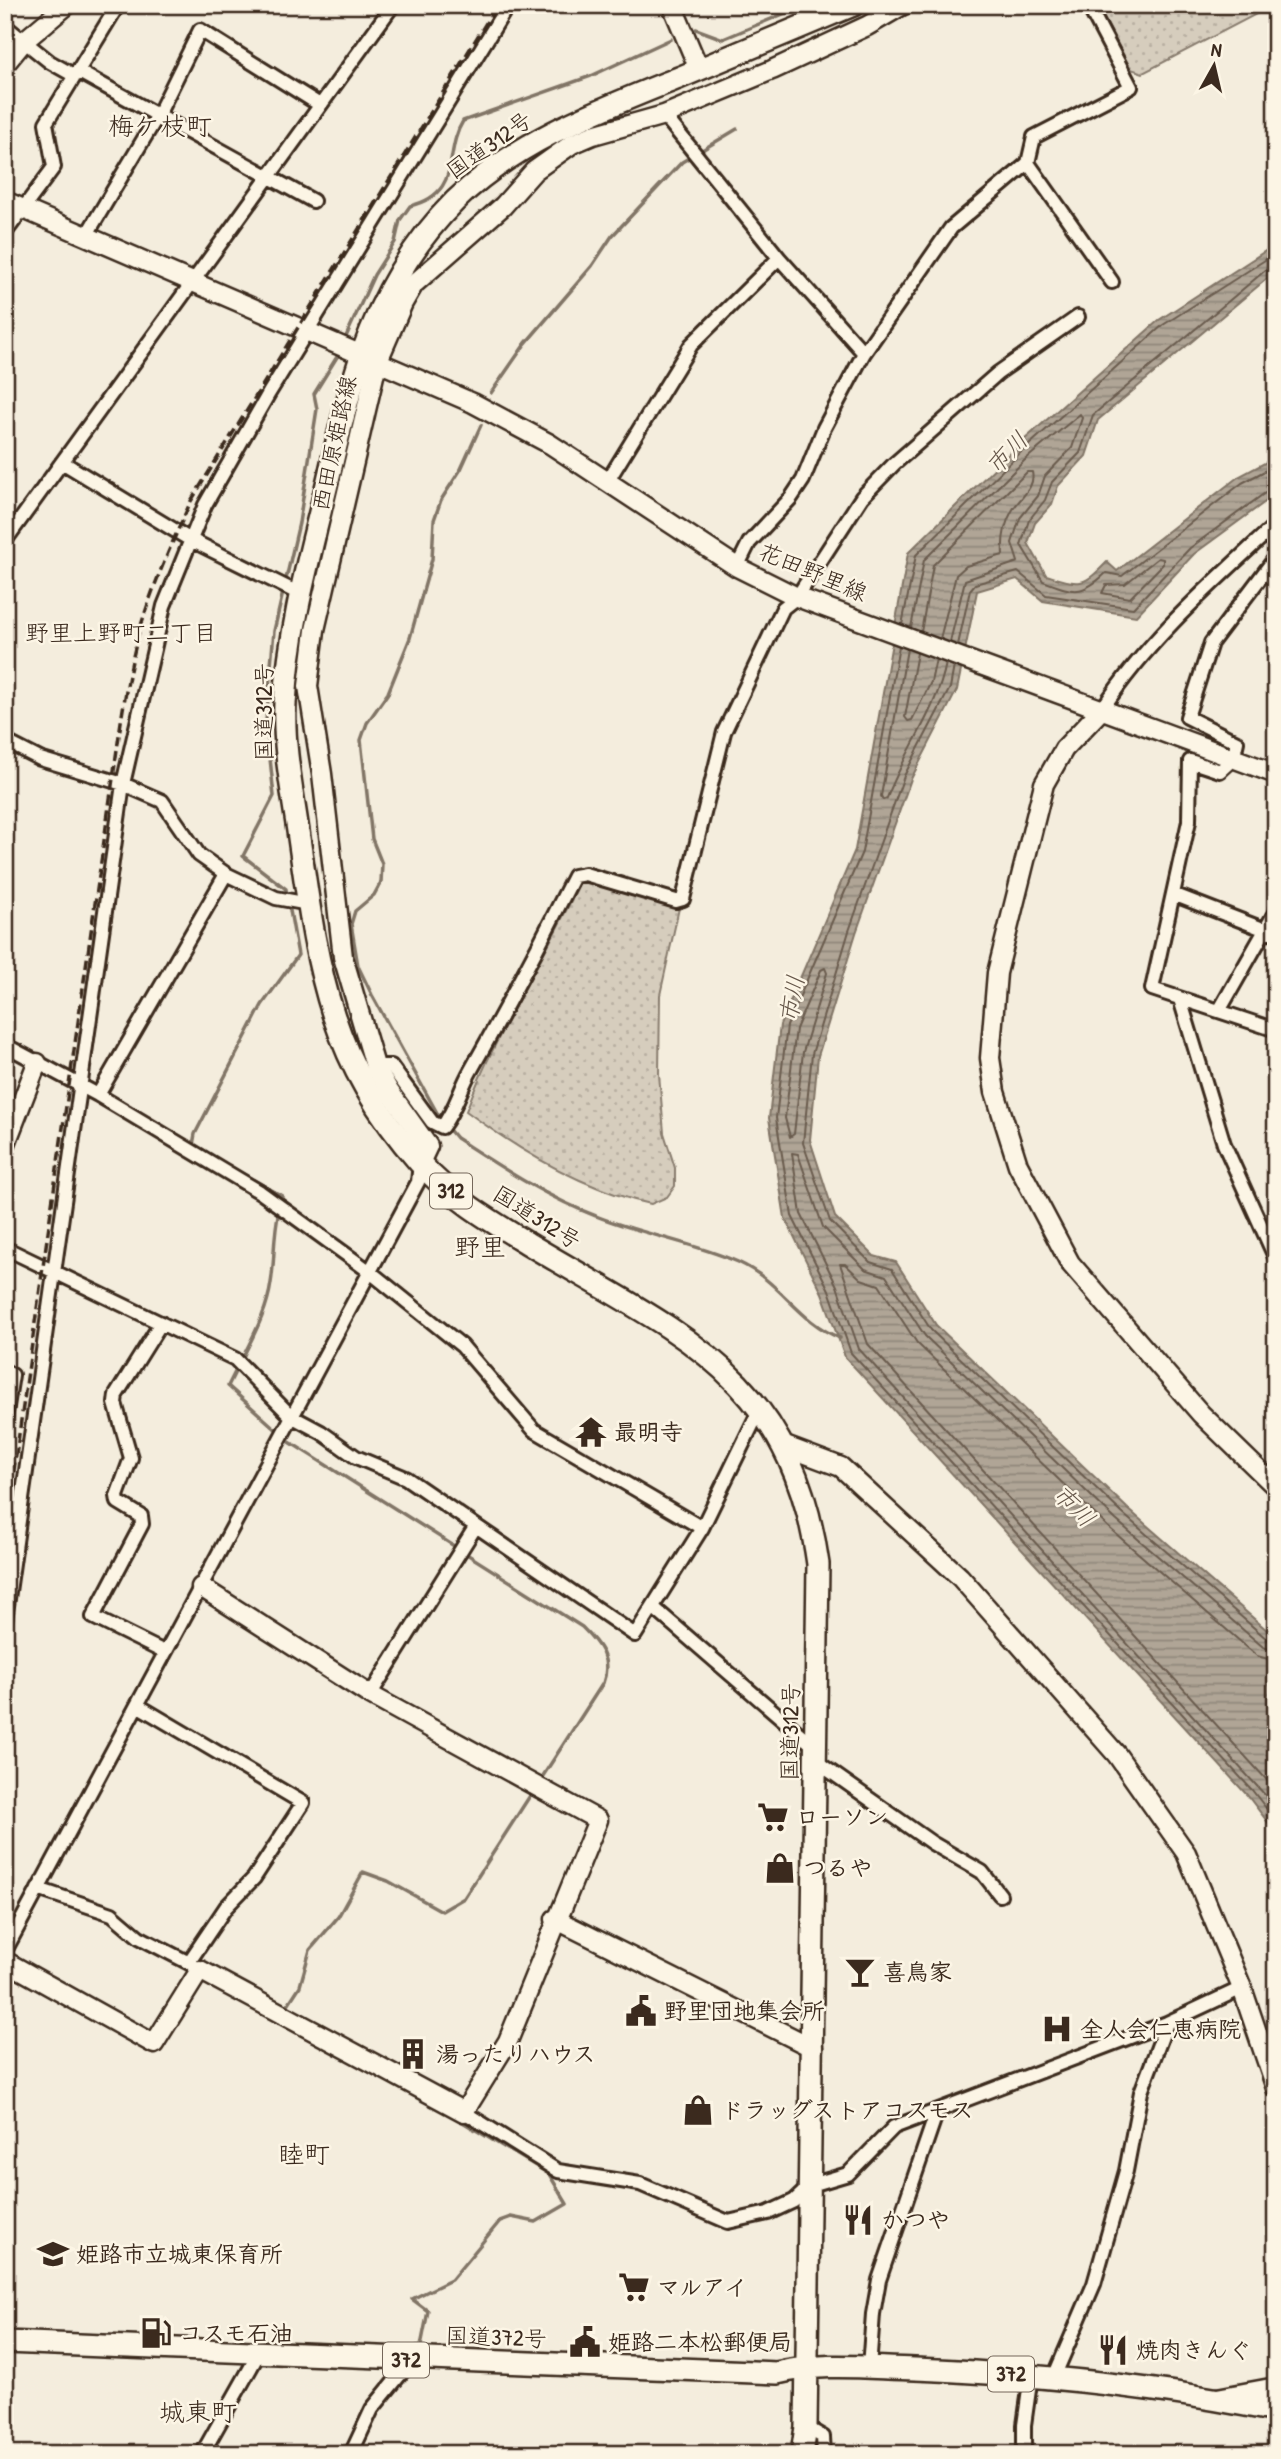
<svg xmlns="http://www.w3.org/2000/svg" width="1281" height="2459" viewBox="0 0 1281 2459" font-family="'Patrick Hand','Klee One',sans-serif">
  <style>
    .green { fill: url(#green-dots); stroke: #887c6e; stroke-width: 2 }
    .water { fill: url(#water-rules); stroke: #817466; stroke-width: 2 }
    .lines { fill: none; stroke-linecap: round; stroke-linejoin: round }
    .shore { stroke: #6a5b4e; stroke-width: 2 }
    .stream { stroke: #817466; stroke-width: 3.5 }
    .street-casing { stroke: #3b2a1e; stroke-width: 18 }
    .secondary-casing { stroke: #3b2a1e; stroke-width: 23 }
    .highway-casing { stroke: #3b2a1e; stroke-width: 26 }
    .street { stroke: #fcf5e5; stroke-width: 12 }
    .secondary { stroke: #fcf5e5; stroke-width: 18 }
    .highway { stroke: #fcf5e5; stroke-width: 21 }
    .rail { stroke: #3b2a1e; stroke-width: 3.5; stroke-dasharray: 10 5; stroke-linecap: butt }
    .labels { text-anchor: middle; stroke-width: 5; stroke-linejoin: round; paint-order: stroke }
    .shield { fill: #fcf5e5; stroke: #75675a; stroke-width: 2 }
    .shield-label { font-size: 21px; font-weight: bold; fill: #3b2a1e }
    .street-label { font-size: 23px; fill: #3b2a1e; stroke: #fcf5e5 }
    .poi-label { font-size: 23px; font-weight: bold; fill: #3b2a1e; stroke: #fcf5e5; text-anchor: start }
    .water-label { font-size: 24px; font-style: italic; fill: #645548; stroke: #fcf5e5 }
    .neighbourhood-label { font-size: 24px; fill: #3b2a1e; stroke: #fcf5e5 }
    .quarter-label { font-size: 26px; fill: #3b2a1e; stroke: #fcf5e5 }
  </style>
  <defs>
    <pattern id="green-dots" width="8" height="8" patternUnits="userSpaceOnUse" patternTransform="scale(1.75)"><rect width="8" height="8" fill="#d6cdbd"/><path d="M2 2h.1M6 6h.1" fill="none" stroke="#b9b0a2" stroke-width="1.8" stroke-linecap="round"/></pattern>
    <pattern id="water-rules" width="6" height="5" patternUnits="userSpaceOnUse" patternTransform="scale(1.75)"><rect width="6" height="5" fill="#b0a596"/><path d="M0 2.5h6" fill="none" stroke="#90877a"/></pattern>
  </defs>
  <rect width="100%" height="100%" fill="#f4eddd"/>
  <filter id="ink" filterUnits="userSpaceOnUse"><feTurbulence type="fractalNoise" baseFrequency=".0143" numOctaves="2"/><feDisplacementMap in="SourceGraphic" scale="14" xChannelSelector="R" yChannelSelector="G"/><feConvolveMatrix kernelMatrix="1 2 1 2 8 2 1 2 1" color-interpolation-filters="sRGB"/></filter>
  <g filter="url(#ink)">
    <!-- green -->
    <path class="green" d="M1097,5H1266L1268,8L1143,73L1131,69Z
      M585,879L679,908L660,995L659,1074L664,1133L675,1168V1186L667,1197L651,1204C584,1190 521,1152 466,1111C496,1031 544,960 580,882Z"/>
    <!-- water -->
    <path class="water" d="M1276,244V271L1098,420L1086,456L1058,486L1052,504L1035,523L1028,543L1046,575C1080,585 1082,588 1107,562L1117,571L1238,477L1276,457V494L1194,554L1136,616L1043,601L1017,579L977,591L957,690L911,779L856,933L818,1056L810,1140L835,1217L874,1256L896,1262L936,1325L1127,1508L1276,1638V1833L1247,1795L845,1357L822,1293L785,1218L769,1118L780,1025L855,850L908,553L1015,448L1159,320Z"/>
    <g class="lines">
      <!-- shore -->
      <path class="shore" d="M1276,266L1268,268L1093,415L1080,453L1052,482L1045,500L1029,520L1021,545L1043,581C1073,592 1081,597 1106,573L1122,576L1242,483L1276,465
        M1158,558L1163,559V564L1130,598L1102,593L1106,585L1125,584Z
        M902,625L916,555L1020,453L1163,325L1276,253
        M911,628L924,560L1026,459L1080,414L1082,418L1072,448L1045,476L1038,496L1020,518L1012,543L1018,562L965,580L950,642
        M921,632L933,565L1027,472H1032C1036,488 1019,498 1012,511C1004,525 1002,540 1003,555L966,566L956,575L940,639
        M958,645L970,590L975,584L1018,572L1046,595L1133,608L1190,548L1269,490L1276,489
        M899,646L862,852L787,1026L776,1118L792,1216L829,1290L851,1353L1252,1790L1276,1821
        M907,649L881,796L883,800L887,798C904,752 937,711 946,663
        M917,653L905,717L908,721L912,720L931,682L936,659
        M954,666L950,688L904,776L849,931L812,1054L803,1143L830,1221L870,1262L892,1269L931,1330L1122,1513L1268,1640L1276,1642
        M825,968L827,973L803,1052L794,1134L790,1137L785,1118L796,1029L821,970Z
        M1276,1651L1263,1647L1116,1520L925,1336L886,1276L865,1269L823,1227L798,1154L792,1153L801,1214L837,1286L859,1349L1276,1807
        M1276,1661L1257,1656L1108,1527L917,1343L879,1285L861,1279L845,1264H840L868,1344L1276,1790"/>
      <!-- stream -->
      <path class="stream" d="M696,29L723,39L805,5
        M344,341L374,275L395,242L400,220L410,206C463,193 443,153 463,121L591,76L671,39
        M491,393L525,344L592,266L612,236L682,162L737,129
        M287,897L286,889L243,856L274,796L266,721L274,631L299,523L317,409L314,394L340,352
        M441,1120L372,995L358,966L351,924L355,911L374,895L381,882L382,864L372,839L361,740L367,723L388,693L410,638L432,559L434,520L441,500L461,469L481,425
        M446,1126L456,1138C501,1167 545,1197 596,1216C641,1234 695,1243 738,1262C782,1282 797,1321 840,1338
        M280,1204L282,1196L193,1145L195,1134L262,1005L298,955L289,905
        M241,1361C253,1336 267,1312 271,1283C275,1259 273,1236 279,1211
        M237,1368L228,1386L280,1433
        M285,1439L582,1627C599,1644 612,1659 603,1683L539,1782
        M285,2009L300,1986L310,1950L338,1917L363,1872L388,1881L442,1911L464,1898L533,1791
        M420,2351L428,2311L412,2299L451,2280L500,2221L511,2217L536,2222L567,2204L549,2174L451,2115"/>
      <defs>
        <path id="street" d="M5,26L50,62L75,76L81,73L313,201
          M664,115L779,258L864,353
          M1028,163L1112,282
          M5,233L54,167L46,123L118,5
          M86,236L158,115L200,30L320,105
          M62,462L189,539L300,594
          M607,482L691,345L779,258
          M5,541L393,5
          M1276,557L1211,643L1187,717L1237,742L1233,759L1220,771L1190,761L1189,821L1152,989L1276,1030
          M737,567L749,543L791,498L803,480L824,428L864,353L951,228L1028,163L1034,137L1131,87L1088,5
          M1103,708C1149,638 1215,581 1276,524
          M5,741L40,759L123,784L162,801L199,855L226,874L276,898L309,904
          M1173,894L1276,934
          M1180,999L1224,1144L1276,1259
          M1219,1011L1276,911
          M5,1045L98,1095L260,1192L369,1271L462,1346L534,1430L702,1528
          M375,1066H391L432,1122L442,1127C456,1109 460,1089 471,1070C507,1006 541,942 574,876L585,874L676,901L683,899L724,732L783,608L797,597L862,497L894,464L998,373L1078,317
          M98,1095L226,874
          M5,1248L235,1359L291,1416L321,1432L356,1457L406,1478L635,1635L702,1528L760,1409
          M161,1323L116,1395L115,1403L131,1458L117,1496L118,1502L141,1516L142,1524L93,1617L164,1652
          M5,1371L12,1375L5,1419
          M654,1608L816,1748
          M5,1620L123,784L164,606L205,505L269,393L508,5
          M370,1695L476,1526
          M137,1705L303,1803L254,1878L226,1907L189,1962
          M817,1762L932,1843L982,1872L1000,1895
          M38,1889L112,1914L139,1937L193,1965
          M5,1951L418,1182L420,1163
          M464,2112L558,2171L640,2184L728,2222L768,2213L794,2201L811,2185L848,2174L894,2127L1167,2023L1242,1988
          M869,2368L873,2314L879,2280L937,2111
          M1054,2377L1094,2284L1126,2171L1141,2092L1167,2023
          M806,2427L823,2437L824,2454
          M202,2454L260,2351
          M351,2454L372,2409L412,2360
          M1024,2454V2425L1031,2376"/>
        <path id="secondary" d="M672,5L699,69
          M5,64L24,41L67,5
          M5,201L473,403L550,444L737,567L797,597L1276,774
          M1103,708L1064,749L1044,784L997,973L990,1058L995,1092L1018,1165L1070,1263L1201,1414L1276,1487
          M5,1146L37,1063
          M420,1163L428,1146L389,1091L375,1066L343,957L322,774L308,686L315,630L377,363L403,303L414,284L503,206L534,171L572,144L593,135L664,115L772,70L867,26L903,5
          M785,1446L841,1467L960,1577L1117,1755L1186,1853L1242,1988L1276,2088
          M555,1919L813,2048
          M5,1961L154,2044L200,1970L464,2112L508,2041L598,1820L370,1695L201,1587
          M1217,2398L1276,2387"/>
        <path id="highway" d="M5,2342L777,2373C822,2362 868,2368 915,2369C1036,2374 1156,2386 1276,2411
          M802,2454L806,2427L818,1564C791,1372 676,1333 527,1243C489,1220 449,1196 419,1162C328,1058 318,970 299,838C293,794 283,749 285,704C289,627 310,554 328,480C352,375 376,280 455,201C517,140 601,109 681,77C738,53 796,29 853,5"/>
      </defs>
      <!-- street casing -->
      <use href="#street" class="street-casing"/>
      <!-- secondary casing -->
      <use href="#secondary" class="secondary-casing"/>
      <!-- highway casing -->
      <use href="#highway" class="highway-casing"/>
      <!-- street -->
      <use href="#street" class="street"/>
      <!-- secondary -->
      <use href="#secondary" class="secondary"/>
      <!-- highway -->
      <use href="#highway" class="highway"/>
      <!-- rail -->
      <path class="rail" d="M5,1532L110,799C118,745 124,689 138,636C151,589 171,545 191,501L497,5"/>
    </g>
  </g>
  <!-- icons -->
  <defs>
    <symbol id="temple-bare" viewBox="-9 -9 18 18"><path d="M0-6L5-2H3V0L6.5 2.5H4V6H1.5V3h-3V6H-4V2.5H-6.5L-3 0V-2H-5Z" fill="#3b2a1e" stroke="#fcf5e5" stroke-width="2.5" paint-order="stroke"/></symbol>
    <symbol id="supermarket-bare" viewBox="-9 -9 18 18"><path d="M-6-5.5h2.5l.6 2H6L4.5 2H-2.5L-4.4-4H-6ZM-1.5 3.2a1.3 1.3 0 1 0 .1 0ZM3 3.2a1.3 1.3 0 1 0 .1 0Z" fill="#3b2a1e" stroke="#fcf5e5" stroke-width="2.5" paint-order="stroke"/></symbol>
    <symbol id="shop-bare" viewBox="-9 -9 18 18"><path d="M-5-2.5h2.3a2.7 3.5 0 0 1 5.4 0H5L5.5 6h-11ZM-1.5-2.5h3a1.5 2.3 0 0 0-3 0Z" fill="#3b2a1e" stroke="#fcf5e5" stroke-width="2.5" paint-order="stroke"/></symbol>
    <symbol id="bar-bare" viewBox="-9 -9 18 18"><path d="M-6-5H6L.8 .8V4.5H3.5V6h-7V4.5H-.8V.8Z" fill="#3b2a1e" stroke="#fcf5e5" stroke-width="2.5" paint-order="stroke"/></symbol>
    <symbol id="civic-bare" viewBox="-9 -9 18 18"><path d="M-.6-6.5H3V-4.5H.6V-3L4-1V1h2V6H-6V1h2V-1L-.6-3ZM-1.2 2.5V6h2.4V2.5Z" fill="#3b2a1e" stroke="#fcf5e5" stroke-width="2.5" paint-order="stroke"/></symbol>
    <symbol id="hospital-bare" viewBox="-9 -9 18 18"><path d="M-5-5h3v3.5h4V-5h3V5h-3V1.5h-4V5h-3Z" fill="#3b2a1e" stroke="#fcf5e5" stroke-width="2.5" paint-order="stroke"/></symbol>
    <symbol id="building-bare" viewBox="-9 -9 18 18"><path d="M-4-6H4V6H1V3H-1V6H-4ZM-2.5-4.3h1.7v1.8h-1.7ZM.8-4.3h1.7v1.8H.8ZM-2.5-1h1.7V.8h-1.7ZM.8-1h1.7V.8H.8Z" fill="#3b2a1e" stroke="#fcf5e5" stroke-width="2.5" paint-order="stroke"/></symbol>
    <symbol id="restaurant-bare" viewBox="-9 -9 18 18"><path d="M-5-6h1v4h1v-4h1v4h1v-4h1v5L-1.5 .5V6h-2V.5L-5-1ZM5-6V6H3V1.5H1.5Q1.5-4 5-6Z" fill="#3b2a1e" stroke="#fcf5e5" stroke-width="2.5" paint-order="stroke"/></symbol>
    <symbol id="school-bare" viewBox="-9 -9 18 18"><path d="M0-5L7-2L0 1L-7-2ZM-4 1L0 2.5L4 1V4Q0 6-4 4Z" fill="#3b2a1e" stroke="#fcf5e5" stroke-width="2.5" paint-order="stroke"/></symbol>
    <symbol id="fuel-bare" viewBox="-9 -9 18 18"><path d="M-5.5-6h7V0h2V4h1.3V-2.5L3-4.5l.8-.8L6-3V5H2.5V1h-1V6h-7ZM-4.2-4.7v3.2H.2V-4.7Z" fill="#3b2a1e" stroke="#fcf5e5" stroke-width="2.5" paint-order="stroke"/></symbol>
  </defs>
  <g fill-rule="evenodd">
    <use href="#temple-bare" x="569" y="1410" width="44" height="44"/>
    <use href="#supermarket-bare" x="751" y="1795" width="44" height="44"/>
    <use href="#shop-bare" x="758" y="1846" width="44" height="44"/>
    <use href="#bar-bare" x="838" y="1950" width="44" height="44"/>
    <use href="#civic-bare" x="619" y="1989" width="44" height="44"/>
    <use href="#hospital-bare" x="1035" y="2007" width="44" height="44"/>
    <use href="#building-bare" x="391" y="2032" width="44" height="44"/>
    <use href="#shop-bare" x="676" y="2088" width="44" height="44"/>
    <use href="#restaurant-bare" x="836" y="2198" width="44" height="44"/>
    <use href="#school-bare" x="31" y="2232" width="44" height="44"/>
    <use href="#supermarket-bare" x="612" y="2265" width="44" height="44"/>
    <use href="#fuel-bare" x="134" y="2311" width="44" height="44"/>
    <use href="#civic-bare" x="563" y="2320" width="44" height="44"/>
    <use href="#restaurant-bare" x="1091" y="2328" width="44" height="44"/>
  </g>
  <g class="labels">
    <!-- shield labels -->
    <g class="shield">
      <rect x="430" y="1173.5" width="42" height="35" rx="5"/>
      <rect x="383" y="2342.5" width="46" height="35" rx="5"/>
      <rect x="988" y="2356.5" width="46" height="35" rx="5"/>
    </g>
    <g class="shield-label">
      <text x="451" y="1198">312</text>
      <text x="406" y="2367">372</text>
      <text x="1011" y="2381">372</text>
    </g>
    <!-- street labels -->
    <g class="street-label">
      <text transform="translate(489 145) rotate(-35)" y="8">国道312号</text>
      <text transform="translate(334 443) rotate(-78)" y="8">西田原姫路線</text>
      <text transform="translate(813 572) rotate(23)" y="8">花田野里線</text>
      <text transform="translate(264 712) rotate(-90)" y="8">国道312号</text>
      <text transform="translate(537 1217) rotate(32)" y="8">国道312号</text>
      <text transform="translate(790 1732) rotate(-89)" y="8">国道312号</text>
      <text transform="translate(496 2337) rotate(2)" y="8">国道372号</text>
    </g>
    <!-- poi labels -->
    <g class="poi-label">
      <text x="614" y="1440">最明寺</text>
      <text x="796" y="1825">ローソン</text>
      <text x="803" y="1876">つるや</text>
      <text x="883" y="1980">喜鳥家</text>
      <text x="664" y="2019">野里団地集会所</text>
      <text x="1080" y="2037">全人会仁恵病院</text>
      <text x="436" y="2062">湯ったりハウス</text>
      <text x="721" y="2118">ドラッグストアコスモス</text>
      <text x="881" y="2228">かつや</text>
      <text x="76" y="2262">姫路市立城東保育所</text>
      <text x="657" y="2295">マルアイ</text>
      <text x="179" y="2341">コスモ石油</text>
      <text x="608" y="2350">姫路二本松郵便局</text>
      <text x="1136" y="2358">焼肉きんぐ</text>
    </g>
    <!-- water labels -->
    <g class="water-label">
      <text transform="translate(1007 453) rotate(-46)" y="8">市川</text>
      <text transform="translate(792 999) rotate(-80)" y="8">市川</text>
      <text transform="translate(1074 1506) rotate(45)" y="8">市川</text>
    </g>
    <!-- neighbourhood labels -->
    <g class="neighbourhood-label">
      <text x="121" y="641">野里上野町二丁目</text>
    </g>
    <!-- quarter labels -->
    <g class="quarter-label">
      <text x="160" y="135">梅ケ枝町</text>
      <text x="480" y="1256">野里</text>
      <text x="304" y="2163">睦町</text>
      <text x="198" y="2421">城東町</text>
    </g>
  </g>
  <!-- margin -->
  <rect width="1281" height="2459" fill="none" stroke="#fcf5e5" stroke-width="28"/>
  <rect x="14" y="14" width="1253" height="2431" fill="none" stroke="#3b2a1e" stroke-width="2.5" filter="url(#ink)"/>
  <!-- north arrow -->
  <g transform="translate(1214 66) rotate(8)" stroke="#fcf5e5" stroke-width="5" paint-order="stroke">
  <path d="M0-5L12 26L0 18L-12 26Z" fill="#3b2a1e"/>
  <text y="-10" font-size="19" font-weight="bold" text-anchor="middle" fill="#3b2a1e">N</text>
  </g>
</svg>
